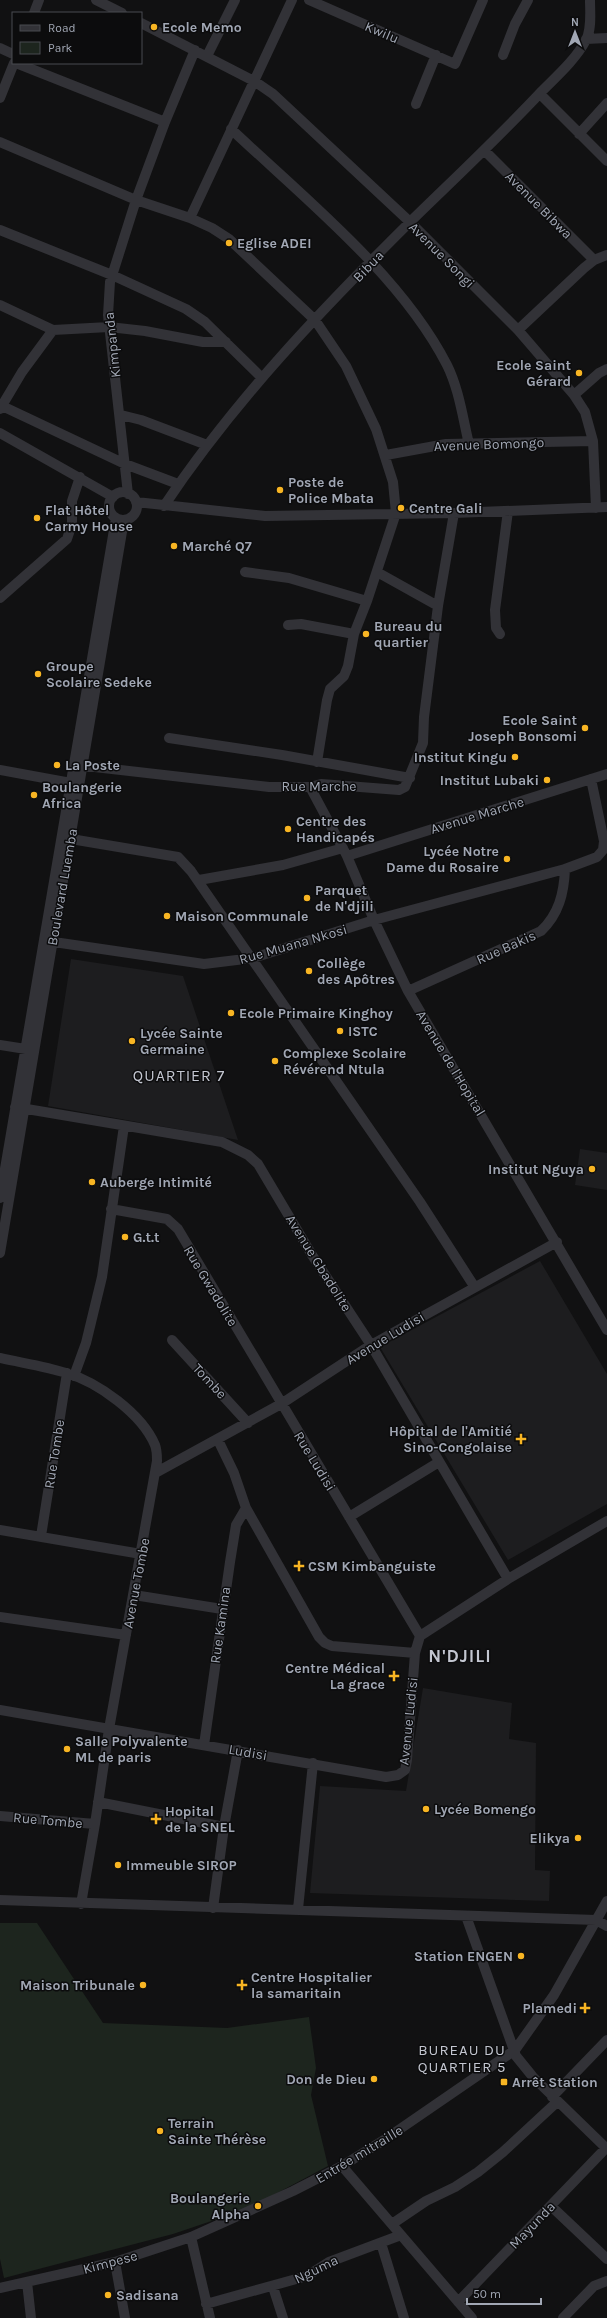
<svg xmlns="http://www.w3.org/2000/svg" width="607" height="2318" viewBox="0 0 607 2318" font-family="Karla,sans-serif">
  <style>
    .built { fill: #1d1d1f }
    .green { fill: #1d251e }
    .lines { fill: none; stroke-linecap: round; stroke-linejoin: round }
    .minor { stroke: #323237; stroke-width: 10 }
    .poi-dot { fill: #f8b523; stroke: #0c0c0d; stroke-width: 1.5 }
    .labels { text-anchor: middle; stroke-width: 3; stroke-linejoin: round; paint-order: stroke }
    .poi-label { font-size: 14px; font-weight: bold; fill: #a1a7b4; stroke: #0c0c0d; text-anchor: start }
    .street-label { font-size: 14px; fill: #a1a7b4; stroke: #0c0c0d }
    .neighbourhood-label { font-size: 15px; letter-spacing: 1px; fill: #c3c6d0; stroke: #0c0c0d }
    .quarter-label { font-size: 16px; letter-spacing: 1px; fill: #c3c6d0; stroke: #0c0c0d }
    .district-label { font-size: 18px; font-weight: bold; letter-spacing: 1px; fill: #c3c6d0; stroke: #0c0c0d }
  </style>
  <rect width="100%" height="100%" fill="#111112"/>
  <!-- built -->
  <path class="built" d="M71,959L183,976L238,1140L48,1106Z
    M580,1149L607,1153V1190L575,1185Z
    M540,1261L607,1374V1504L508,1560L380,1347Z
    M423,1688L512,1703L509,1739L536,1743L535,1870L550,1871L549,1901L310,1893L320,1786L406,1791Z"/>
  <!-- green -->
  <path class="green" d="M0,1923H37L103,2023L227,2028L309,2017L316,2068L311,2095L328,2166L247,2209L173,2234L4,2278L0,2259Z"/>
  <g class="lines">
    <!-- minor -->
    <path class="minor" d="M96,0L122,13
      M309,0L455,64L483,0
      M34,13L39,0
      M141,23L254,81L273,94L410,222L518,330L574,395L585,412L593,441L596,508
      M586,39L607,38
      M0,48L13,54
      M503,55L515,24L528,0
      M207,56L235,0
      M16,63L165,122
      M540,94L607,161
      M0,98L14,63
      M416,104L436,55
      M231,129C304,198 401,275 447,365C459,389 463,419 469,444
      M579,134L607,103
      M0,142L136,200L190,218L212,228L229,239L315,320L346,366L376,429L393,482L396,513L367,601L289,578L245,572
      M485,151L594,260
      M190,218L292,0
      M0,230L112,275L186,309L205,322L261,377
      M0,305L53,330L109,327L145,331L203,342H226
      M518,330L584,268L594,260L607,255
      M574,395L599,373L607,369
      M0,405L125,464L178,484
      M0,409L22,372L53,330
      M121,415L141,420L207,445
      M0,433L113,497
      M386,455L446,444L593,441
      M109 506a14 14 0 1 1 28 0a14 14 0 1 1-28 0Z
      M128,494L108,315L110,282L136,200L165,122L195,50
      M136,502L265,516L454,513L607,507
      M164,506C234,401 321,310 411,221C455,178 500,136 542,91C557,76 576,59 586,40C592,29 590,12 590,0
      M377,572L438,606
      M0,598L67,539L72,524V501L80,477
      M288,625L301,624L354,634
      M500,634L496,628L495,610L508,511
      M169,738L282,755L410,778
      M317,762L327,700L330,689L344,676L348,666L354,634L367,601
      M77,765L269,787H310L321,784L399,790L405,787L423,743L424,717L438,606L454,513
      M0,770L71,783
      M310,787L347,856L374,920L408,991L607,1330
      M65,838L178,857L191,871L420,1202L474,1286
      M347,856L607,774
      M199,880L283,865L343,848
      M47,941L204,964L253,958L374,920L565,869L597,857L603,850L604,841L591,779
      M408,991L541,931C559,914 564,893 565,869
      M0,1045L32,1050
      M15,1107L222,1142L248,1155L258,1164L312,1255L371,1345L508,1579
      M0,1198L116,518
      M111,1209L167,1219L178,1229L420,1636
      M0,1253L124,520
      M172,1340L248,1423
      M0,1358C22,1363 45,1366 66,1373C98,1382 142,1414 155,1445C157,1450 157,1456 157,1461L109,1729L95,1824L81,1904
      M74,1376L86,1343L102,1277L124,1126
      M218,1440L234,1473L246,1508L319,1637L325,1643L332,1646L415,1653
      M157,1472L281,1404L371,1345L557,1242
      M349,1517L439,1462
      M0,1530L141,1554
      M41,1536L67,1373
      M134,1595L222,1609
      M0,1617L126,1635
      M0,1710L386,1777L398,1775L405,1770L407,1760L415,1653L420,1636L508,1579L607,1521
      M204,1745L230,1562L236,1525L246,1508
      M98,1802L224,1827
      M0,1816L95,1824
      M0,1900L596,1920L607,1926
      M213,1908L224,1827L238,1750
      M298,1909L313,1763
      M466,1916L516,2056L533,2077L607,2149
      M552,2097L607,2040
      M342,2166L472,2318
      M551,2206L607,2259
      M392,2224L426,2201L455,2187L478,2172L503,2152L557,2102
      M191,2237L210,2318
      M381,2243L404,2318
      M115,2262L125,2318
      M27,2282L31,2318
      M273,2287L283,2318
      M0,2288L115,2262L191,2237L293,2191L342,2166L384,2140L515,2050L554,1995L607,1901
      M458,2302L606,2148
      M206,2304L307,2276L329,2262L401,2235
      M563,2318L594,2286L607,2281"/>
  </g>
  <!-- markers -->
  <g class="poi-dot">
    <circle cx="154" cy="27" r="4"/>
    <circle cx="229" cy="243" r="4"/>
    <circle cx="579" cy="373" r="4"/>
    <circle cx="280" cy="490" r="4"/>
    <circle cx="401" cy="508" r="4"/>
    <circle cx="37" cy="518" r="4"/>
    <circle cx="174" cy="546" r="4"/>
    <circle cx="366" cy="634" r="4"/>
    <circle cx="38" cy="674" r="4"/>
    <circle cx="585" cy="728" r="4"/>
    <circle cx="515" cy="757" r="4"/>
    <circle cx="57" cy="765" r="4"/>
    <circle cx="547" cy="780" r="4"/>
    <circle cx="34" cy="795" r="4"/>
    <circle cx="288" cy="829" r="4"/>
    <circle cx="507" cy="859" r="4"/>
    <circle cx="307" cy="898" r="4"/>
    <circle cx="167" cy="916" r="4"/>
    <circle cx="309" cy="971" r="4"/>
    <circle cx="231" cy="1013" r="4"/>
    <circle cx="340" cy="1031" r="4"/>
    <circle cx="132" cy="1041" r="4"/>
    <circle cx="275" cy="1061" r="4"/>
    <circle cx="592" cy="1169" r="4"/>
    <circle cx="92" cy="1182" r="4"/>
    <circle cx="125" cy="1237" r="4"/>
    <path d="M519 1433h4v4h4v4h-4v4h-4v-4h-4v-4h4z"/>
    <path d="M297 1560h4v4h4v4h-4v4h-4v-4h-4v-4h4z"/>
    <path d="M392 1670h4v4h4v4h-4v4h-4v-4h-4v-4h4z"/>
    <circle cx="67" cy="1749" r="4"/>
    <circle cx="426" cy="1809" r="4"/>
    <path d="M154 1813h4v4h4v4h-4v4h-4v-4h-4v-4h4z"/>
    <circle cx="578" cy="1838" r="4"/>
    <circle cx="118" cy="1865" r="4"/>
    <circle cx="521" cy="1956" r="4"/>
    <circle cx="143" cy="1985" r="4"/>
    <path d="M240 1979h4v4h4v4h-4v4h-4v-4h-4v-4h4z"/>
    <path d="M583 2002h4v4h4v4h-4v4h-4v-4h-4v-4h4z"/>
    <circle cx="374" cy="2079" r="4"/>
    <rect x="500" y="2078" width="8" height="8" rx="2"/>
    <circle cx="160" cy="2131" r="4"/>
    <circle cx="258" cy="2206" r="4"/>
    <circle cx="108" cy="2295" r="4"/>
  </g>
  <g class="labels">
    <!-- poi labels -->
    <g class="poi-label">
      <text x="162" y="32">Ecole Memo</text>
      <text x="237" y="248">Eglise ADEI</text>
      <text x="571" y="370" text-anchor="end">Ecole Saint<tspan x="571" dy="16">Gérard</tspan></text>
      <text x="288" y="487">Poste de<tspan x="288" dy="16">Police Mbata</tspan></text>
      <text x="409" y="513">Centre Gali</text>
      <text x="45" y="515">Flat Hôtel<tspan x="45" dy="16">Carmy House</tspan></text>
      <text x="182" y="551">Marché Q7</text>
      <text x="374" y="631">Bureau du<tspan x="374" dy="16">quartier</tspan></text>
      <text x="46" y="671">Groupe<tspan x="46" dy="16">Scolaire Sedeke</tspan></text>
      <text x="577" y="725" text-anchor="end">Ecole Saint<tspan x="577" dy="16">Joseph Bonsomi</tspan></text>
      <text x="507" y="762" text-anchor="end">Institut Kingu</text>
      <text x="65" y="770">La Poste</text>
      <text x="539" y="785" text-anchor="end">Institut Lubaki</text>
      <text x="42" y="792">Boulangerie<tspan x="42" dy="16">Africa</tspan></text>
      <text x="296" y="826">Centre des<tspan x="296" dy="16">Handicapés</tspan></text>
      <text x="499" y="856" text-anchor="end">Lycée Notre<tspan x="499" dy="16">Dame du Rosaire</tspan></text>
      <text x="315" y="895">Parquet<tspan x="315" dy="16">de N'djili</tspan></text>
      <text x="175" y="921">Maison Communale</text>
      <text x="317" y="968">Collège<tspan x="317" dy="16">des Apôtres</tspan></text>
      <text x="239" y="1018">Ecole Primaire Kinghoy</text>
      <text x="348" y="1036">ISTC</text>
      <text x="140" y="1038">Lycée Sainte<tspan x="140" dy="16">Germaine</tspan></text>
      <text x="283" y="1058">Complexe Scolaire<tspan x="283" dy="16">Révérend Ntula</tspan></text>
      <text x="584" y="1174" text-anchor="end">Institut Nguya</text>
      <text x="100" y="1187">Auberge Intimité</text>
      <text x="133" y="1242">G.t.t</text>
      <text x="512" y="1436" text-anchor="end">Hôpital de l'Amitié<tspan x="512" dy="16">Sino-Congolaise</tspan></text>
      <text x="308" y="1571">CSM Kimbanguiste</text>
      <text x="385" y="1673" text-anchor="end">Centre Médical<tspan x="385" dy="16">La grace</tspan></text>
      <text x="75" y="1746">Salle Polyvalente<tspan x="75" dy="16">ML de paris</tspan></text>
      <text x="434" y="1814">Lycée Bomengo</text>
      <text x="165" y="1816">Hopital<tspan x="165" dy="16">de la SNEL</tspan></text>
      <text x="570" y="1843" text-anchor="end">Elikya</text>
      <text x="126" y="1870">Immeuble SIROP</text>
      <text x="513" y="1961" text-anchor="end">Station ENGEN</text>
      <text x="251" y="1982">Centre Hospitalier<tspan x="251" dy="16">la samaritain</tspan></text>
      <text x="135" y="1990" text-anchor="end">Maison Tribunale</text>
      <text x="577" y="2013" text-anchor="end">Plamedi</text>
      <text x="366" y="2084" text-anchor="end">Don de Dieu</text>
      <text x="512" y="2087">Arrêt Station</text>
      <text x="168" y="2128">Terrain<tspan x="168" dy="16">Sainte Thérèse</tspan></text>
      <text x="250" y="2203" text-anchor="end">Boulangerie<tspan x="250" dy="16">Alpha</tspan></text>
      <text x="116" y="2300">Sadisana</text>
    </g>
    <!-- street labels -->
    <g class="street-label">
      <text transform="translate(382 32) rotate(23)" y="5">Kwilu</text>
      <text transform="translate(539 205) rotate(45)" y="5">Avenue Bibwa</text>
      <text transform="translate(442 255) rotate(45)" y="5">Avenue Songi</text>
      <text transform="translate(368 266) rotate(-46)" y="5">Bibua</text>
      <text transform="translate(112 345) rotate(-96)" y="5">Kimpanda</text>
      <text transform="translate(489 444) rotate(-2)" y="5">Avenue Bomongo</text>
      <text x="319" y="791">Rue Marche</text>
      <text transform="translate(477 815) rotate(-17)" y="5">Avenue Marche</text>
      <text transform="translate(62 887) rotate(-80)" y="5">Boulevard Luemba</text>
      <text transform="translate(293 944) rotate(-16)" y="5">Rue Muana Nkosi</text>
      <text transform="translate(506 947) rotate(-24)" y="5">Rue Bakis</text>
      <text transform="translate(451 1063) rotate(59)" y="5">Avenue de l'Hopital</text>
      <text transform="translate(319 1263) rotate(58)" y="5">Avenue Gbadolite</text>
      <text transform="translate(211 1286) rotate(59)" y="5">Rue Gwadolite</text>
      <text transform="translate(385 1338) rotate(-31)" y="5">Avenue Ludisi</text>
      <text transform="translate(210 1381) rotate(47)" y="5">Tombe</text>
      <text transform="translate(54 1454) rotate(-81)" y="5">Rue Tombe</text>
      <text transform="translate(315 1461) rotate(59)" y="5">Rue Ludisi</text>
      <text transform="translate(136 1583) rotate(-79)" y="5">Avenue Tombe</text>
      <text transform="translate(220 1625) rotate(-82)" y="5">Rue Kamina</text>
      <text transform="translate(408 1721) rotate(-84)" y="5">Avenue Ludisi</text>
      <text transform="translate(248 1752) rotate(10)" y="5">Ludisi</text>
      <text transform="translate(48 1820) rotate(5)" y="5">Rue Tombe</text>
      <text transform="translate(359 2154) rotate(-31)" y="5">Entrée mitraille</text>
      <text transform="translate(532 2225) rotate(-46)" y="5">Mayunda</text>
      <text transform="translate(110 2262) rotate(-15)" y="5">Kimpese</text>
      <text transform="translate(316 2269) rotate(-26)" y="5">Nguma</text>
    </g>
    <!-- neighbourhood labels -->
    <g class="neighbourhood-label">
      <text x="462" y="2055">BUREAU DU<tspan x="462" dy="17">QUARTIER 5</tspan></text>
    </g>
    <!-- quarter labels -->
    <g class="quarter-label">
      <text x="179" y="1081">QUARTIER 7</text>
    </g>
    <!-- district labels -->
    <g class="district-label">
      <text x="460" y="1662">N'DJILI</text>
    </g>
  </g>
  <!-- legend -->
  <rect x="12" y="12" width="130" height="52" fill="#0c0c0d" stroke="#484a50"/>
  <rect x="20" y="25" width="20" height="6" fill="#323237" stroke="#484a50"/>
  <text x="48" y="32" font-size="12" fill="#a1a7b4">Road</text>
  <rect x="20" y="42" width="20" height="12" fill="#1d251e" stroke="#484a50"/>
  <text x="48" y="52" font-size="12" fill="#a1a7b4">Park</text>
  <!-- north arrow -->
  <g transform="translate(575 32)" stroke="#0c0c0d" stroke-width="3" paint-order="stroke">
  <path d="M0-3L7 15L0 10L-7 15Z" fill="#a1a7b4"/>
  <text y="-6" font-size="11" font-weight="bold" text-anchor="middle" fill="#a1a7b4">N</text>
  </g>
  <!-- scale -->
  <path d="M467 2298v6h74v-6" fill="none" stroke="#a1a7b4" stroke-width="2"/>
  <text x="473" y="2298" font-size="12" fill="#a1a7b4" stroke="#0c0c0d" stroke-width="3" paint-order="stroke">50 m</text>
</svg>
